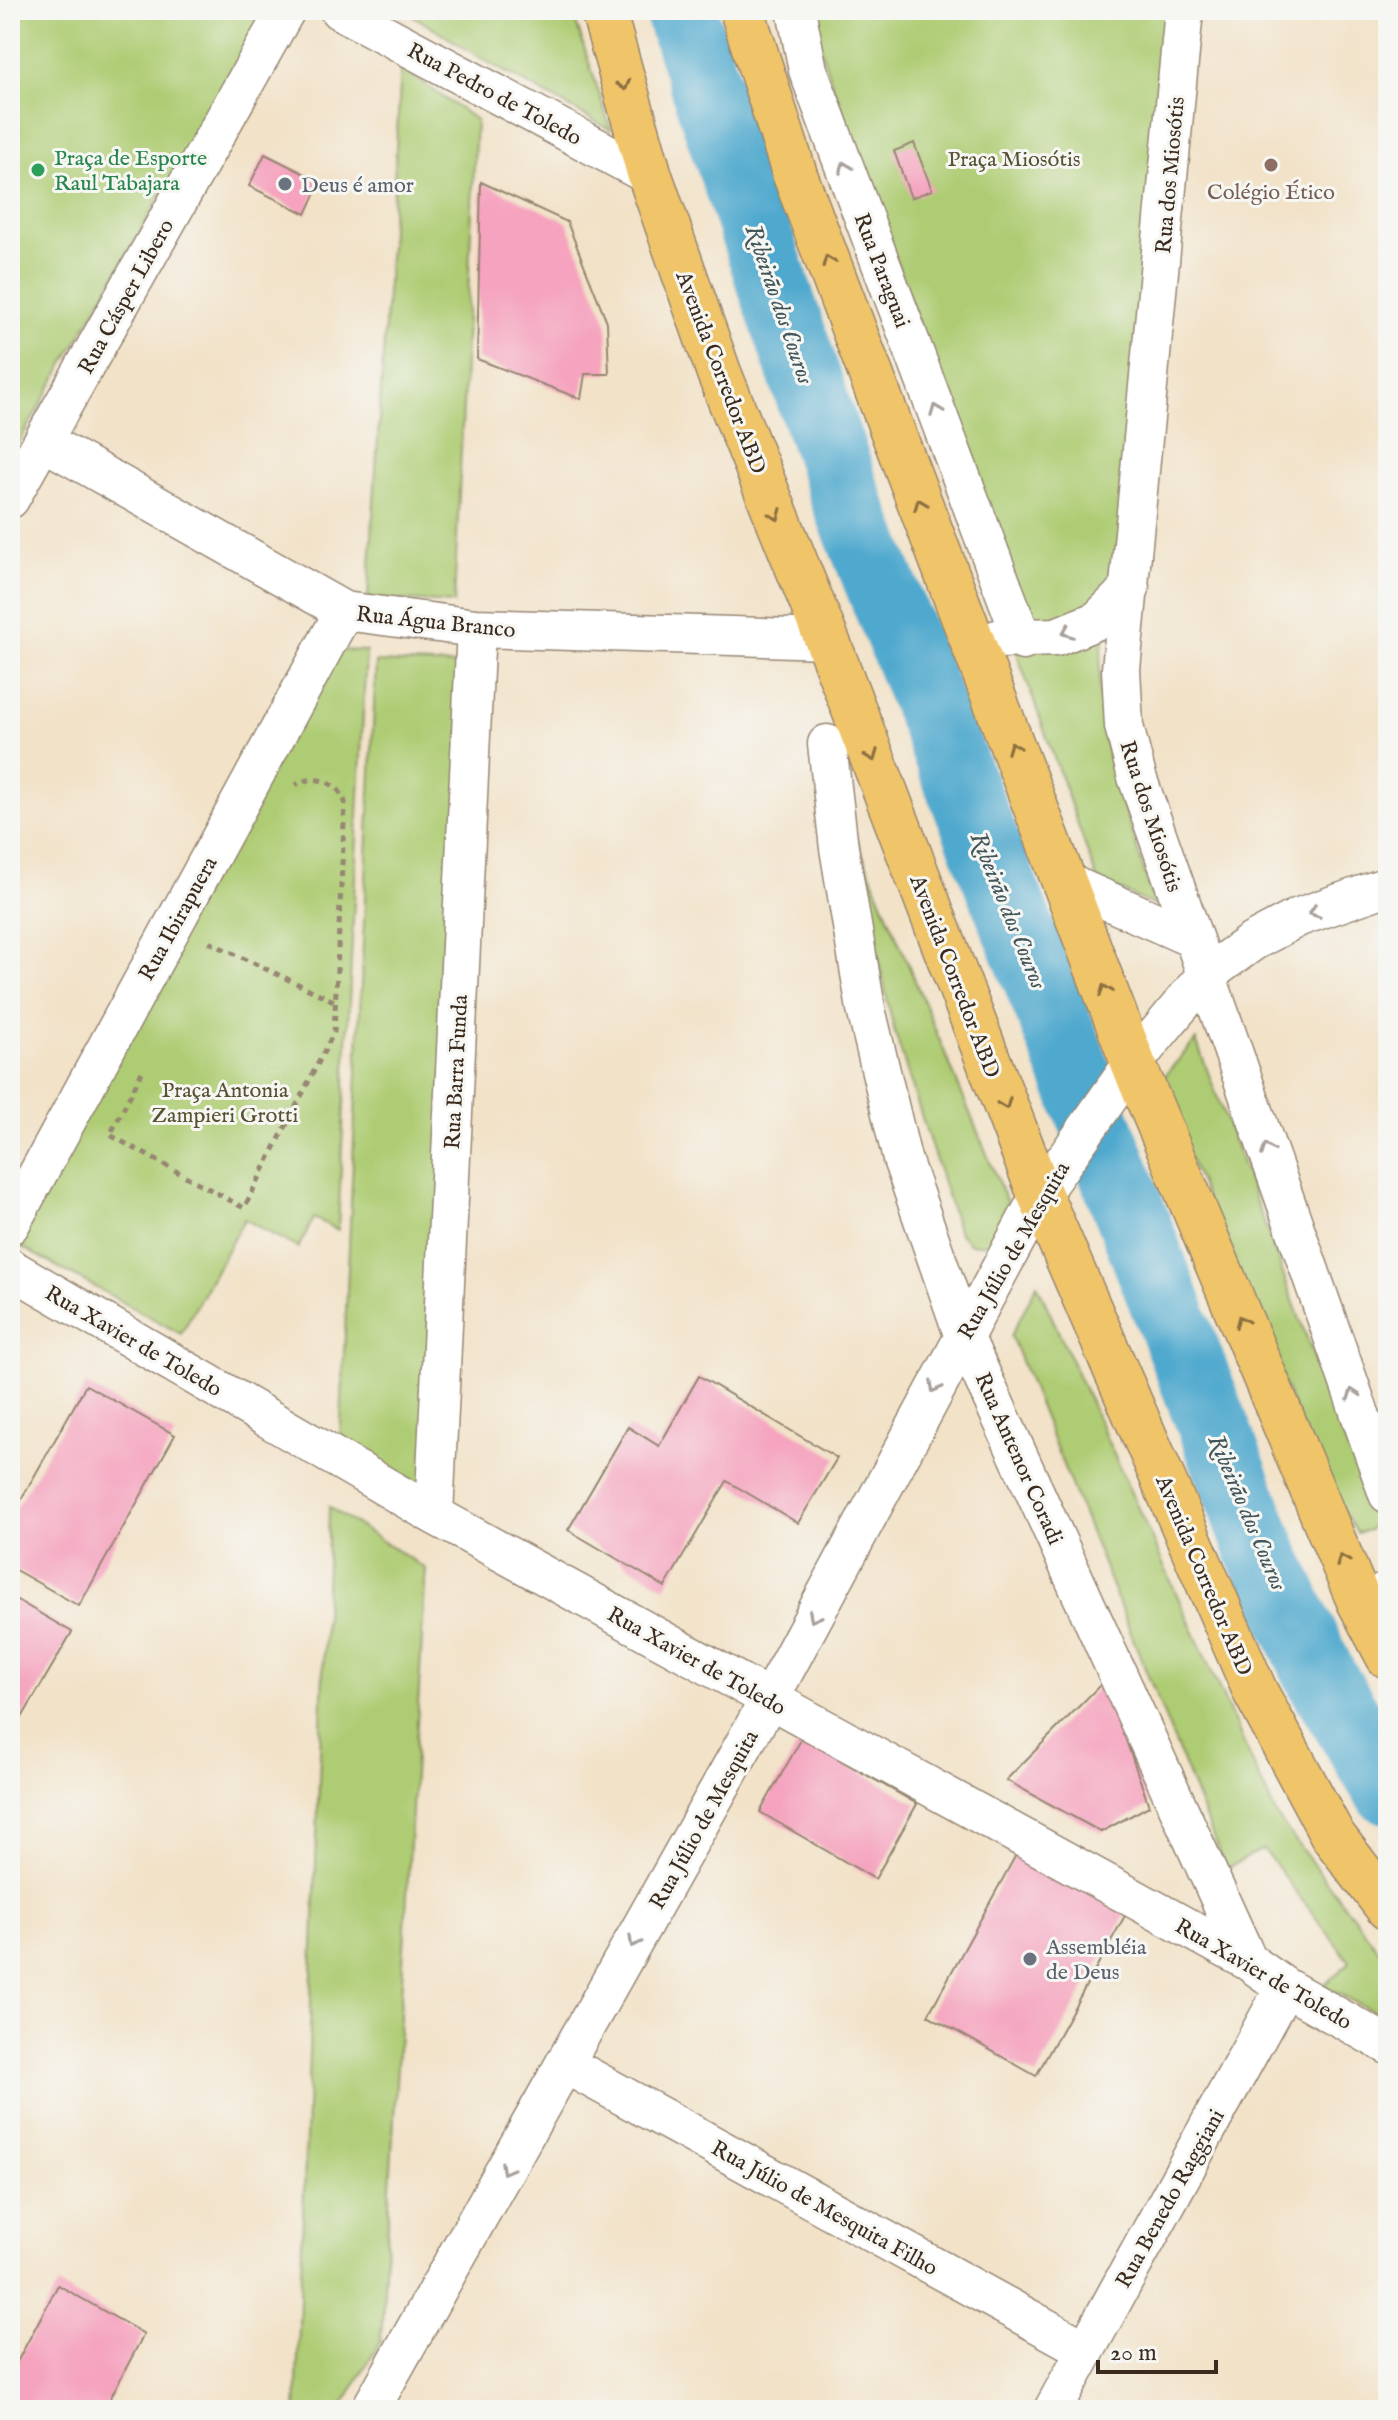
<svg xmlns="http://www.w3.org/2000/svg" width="1398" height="2420" viewBox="0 0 1398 2420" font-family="'IM FELL English',serif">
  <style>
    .green { fill: #aecc73; stroke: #747b48; stroke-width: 2 }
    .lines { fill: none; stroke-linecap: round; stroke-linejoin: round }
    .river { stroke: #50a9ce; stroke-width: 72 }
    .building { fill: #f5a3be }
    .minor-casing { stroke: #968673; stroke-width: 41 }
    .highway-casing { stroke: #968673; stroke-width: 47 }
    .path { stroke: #968673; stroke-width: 5; stroke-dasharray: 6 6; stroke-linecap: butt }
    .minor { stroke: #fff; stroke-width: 38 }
    .highway { stroke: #f0c469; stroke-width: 44 }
    .oneway { stroke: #8c6f40 }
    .oneway2 { stroke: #a79f9a }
    .education-dot { fill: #8d6e63; stroke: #f6f6f2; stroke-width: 3 }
    .leisure-dot { fill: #2e9e5b; stroke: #f6f6f2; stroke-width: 3 }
    .worship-dot { fill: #6b7280; stroke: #f6f6f2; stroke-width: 3 }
    .labels { text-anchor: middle; stroke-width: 6; stroke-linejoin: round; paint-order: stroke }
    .street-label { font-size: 22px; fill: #3b2a1e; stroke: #f6f6f2 }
    .leisure-label { font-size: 22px; fill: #27864d; stroke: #f6f6f2; text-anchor: start }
    .park-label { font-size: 22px; fill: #585233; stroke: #f6f6f2 }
    .worship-label { font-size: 22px; fill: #5b616d; stroke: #f6f6f2; text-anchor: start }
    .education-label { font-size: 22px; fill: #785e54; stroke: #f6f6f2 }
    .water-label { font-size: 24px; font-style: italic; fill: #42565c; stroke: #f6f6f2 }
  </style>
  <rect width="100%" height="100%" fill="#f6f6f2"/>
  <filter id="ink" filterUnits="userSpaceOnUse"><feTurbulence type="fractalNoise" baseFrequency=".0125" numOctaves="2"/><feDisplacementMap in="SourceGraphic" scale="16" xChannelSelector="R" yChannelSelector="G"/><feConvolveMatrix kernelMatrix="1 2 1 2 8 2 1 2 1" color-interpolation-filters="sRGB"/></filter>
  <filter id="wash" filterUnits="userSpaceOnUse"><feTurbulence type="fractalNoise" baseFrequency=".006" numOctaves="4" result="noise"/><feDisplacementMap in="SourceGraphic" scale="32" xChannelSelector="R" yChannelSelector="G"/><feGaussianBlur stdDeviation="1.8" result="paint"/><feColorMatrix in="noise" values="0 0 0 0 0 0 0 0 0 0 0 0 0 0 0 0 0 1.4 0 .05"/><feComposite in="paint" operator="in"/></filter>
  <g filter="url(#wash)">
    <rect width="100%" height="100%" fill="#f2e2c8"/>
    <!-- green -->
    <path class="green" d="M10,10H267L10,458Z
      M404,10H572L611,130L489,63Z
      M810,10H1173L1121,582L1090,612L1028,629L826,66Z
      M401,68L476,120L454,603L368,598Z
      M1109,613C1079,726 1127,798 1154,906L1097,879L1013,642Z
      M333,650L366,651L338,1230L314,1218L298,1248L244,1219L181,1334L14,1243Z
      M376,662L463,665L434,1492L340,1441Z
      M847,817L1008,1205V1228L995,1244H970L959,1233L894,1030Z
      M1196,1040L1375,1521L1369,1530L1357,1533L1324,1480L1158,1083Z
      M1037,1284L1277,1817L1388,1962V2019L1323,1986L1350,1962L1263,1849L1226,1869L1011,1336Z
      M329,1507L426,1569L381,2341L340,2410H296Z"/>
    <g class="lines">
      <!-- river -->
      <path class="river" d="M680,10L844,492L1065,1045L1263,1554L1322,1679L1388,1788"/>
    </g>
    <g id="blocks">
      <!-- building -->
      <path class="building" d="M914,143L932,190L911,198L894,151Z
        M265,154L321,182L306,214L249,186Z
        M481,182L567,222L607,322L609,374H585L581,399L477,359Z
        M699,1376L837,1458L798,1523L727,1481L665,1587L568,1530L628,1427L659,1446Z
        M86,1385L175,1435L79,1606L10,1567V1519Z
        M10,1596L72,1632L10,1738Z
        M1105,1680L1149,1806L1101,1832L1006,1780Z
        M802,1738L917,1804L875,1879L760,1812Z
        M1023,1842L1132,1903L1036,2076L928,2015Z
        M58,2285L144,2334L104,2410H10V2375Z"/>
    </g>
  </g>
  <g filter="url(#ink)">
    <use href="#blocks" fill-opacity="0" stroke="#968673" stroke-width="2"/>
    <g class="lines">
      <defs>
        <path id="minor" d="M339,10L650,176
          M796,10L808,70L1023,641
          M1184,10L1121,669L1124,726L1137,777L1388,1494
          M43,441L344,611L476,628L827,639
          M10,499L286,10
          M997,639L1056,637L1098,620L1130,588
          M827,744L839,848L866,1009L902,1159L963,1334L1248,1961
          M1063,881L1192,938
          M10,1225L344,611
          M10,1268L434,1515L1248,1961L1285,1987L1388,2045
          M434,1515L476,628
          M1359,1601L1388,1592
          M565,2064L1086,2350
          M370,2410L769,1700L1040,1195L1133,1063L1206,975L1252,942L1299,917L1388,886
          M1053,2410L1285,1987"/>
        <path id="highway" d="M603,10L650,176L719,373L833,655L1040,1195L1255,1691L1333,1836L1388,1908
          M742,10L795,175L1133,1063L1359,1601L1388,1656"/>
      </defs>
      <!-- minor casing -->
      <use href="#minor" class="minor-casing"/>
      <!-- highway casing -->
      <use href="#highway" class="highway-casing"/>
      <!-- path -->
      <path class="path" d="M209,942L336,1002
        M142,1072L110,1135L244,1208L334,1032L345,802C339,782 314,773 296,785"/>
      <!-- minor -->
      <use href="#minor" class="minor"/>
      <!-- highway -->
      <use href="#highway" class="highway"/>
    </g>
    <!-- one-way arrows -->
    <defs><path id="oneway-chevron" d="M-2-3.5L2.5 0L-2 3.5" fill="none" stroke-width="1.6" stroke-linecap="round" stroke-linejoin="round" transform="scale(2)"/></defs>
    <g class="oneway">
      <use href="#oneway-chevron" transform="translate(624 85) rotate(74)"/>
      <use href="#oneway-chevron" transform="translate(828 261) rotate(-111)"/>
      <use href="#oneway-chevron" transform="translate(920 504) rotate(-111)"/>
      <use href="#oneway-chevron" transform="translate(776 515) rotate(68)"/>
      <use href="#oneway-chevron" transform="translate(1013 747) rotate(-111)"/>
      <use href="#oneway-chevron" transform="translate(872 756) rotate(69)"/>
      <use href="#oneway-chevron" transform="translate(1105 990) rotate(-111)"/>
      <use href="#oneway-chevron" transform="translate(1005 1104) rotate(69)"/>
      <use href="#oneway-chevron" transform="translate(1241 1321) rotate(-113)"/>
      <use href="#oneway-chevron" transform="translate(1342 1560) rotate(-113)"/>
    </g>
    <g class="oneway2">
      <use href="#oneway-chevron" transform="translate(845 167) rotate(-111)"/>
      <use href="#oneway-chevron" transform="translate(936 410) rotate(-111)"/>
      <use href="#oneway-chevron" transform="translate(1067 632) rotate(159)"/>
      <use href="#oneway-chevron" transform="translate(1314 912) rotate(161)"/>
      <use href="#oneway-chevron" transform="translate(1267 1149) rotate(-109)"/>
      <use href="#oneway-chevron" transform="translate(935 1387) rotate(118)"/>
      <use href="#oneway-chevron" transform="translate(1353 1394) rotate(-109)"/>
      <use href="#oneway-chevron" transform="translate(814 1617) rotate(118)"/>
      <use href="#oneway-chevron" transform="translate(634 1942) rotate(119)"/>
      <use href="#oneway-chevron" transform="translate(506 2169) rotate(119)"/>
    </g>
  </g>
  <!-- markers -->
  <circle class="education-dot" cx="1271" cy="165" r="8"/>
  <circle class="leisure-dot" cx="38" cy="170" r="8"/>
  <g class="worship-dot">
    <circle cx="285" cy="184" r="8"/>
    <circle cx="1030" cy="1959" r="8"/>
  </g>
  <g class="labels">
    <!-- street labels -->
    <g class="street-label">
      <text transform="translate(495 93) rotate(28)" y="8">Rua Pedro de Toledo</text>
      <text transform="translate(1169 175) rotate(-85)" y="8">Rua dos Miosótis</text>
      <text transform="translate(883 270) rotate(69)" y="8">Rua Paraguai</text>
      <text transform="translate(125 296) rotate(-61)" y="8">Rua Cásper Libero</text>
      <text transform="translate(722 372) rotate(69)" y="8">Avenida Corredor ABD</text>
      <text transform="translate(436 621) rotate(6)" y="8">Rua Água Branco</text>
      <text transform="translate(1152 816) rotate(72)" y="8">Rua dos Miosótis</text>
      <text transform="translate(177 918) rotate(-61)" y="8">Rua Ibirapuera</text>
      <text transform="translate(956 976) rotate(69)" y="8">Avenida Corredor ABD</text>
      <text transform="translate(455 1072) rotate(-87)" y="8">Rua Barra Funda</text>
      <text transform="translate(1013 1250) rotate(-60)" y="8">Rua Júlio de Mesquita</text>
      <text transform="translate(134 1340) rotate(30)" y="8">Rua Xavier de Toledo</text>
      <text transform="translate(1020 1458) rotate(66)" y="8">Rua Antenor Coradi</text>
      <text transform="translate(1205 1575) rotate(67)" y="8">Avenida Corredor ABD</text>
      <text transform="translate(697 1660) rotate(29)" y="8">Rua Xavier de Toledo</text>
      <text transform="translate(703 1819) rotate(-61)" y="8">Rua Júlio de Mesquita</text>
      <text transform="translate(1264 1973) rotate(30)" y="8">Rua Xavier de Toledo</text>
      <text transform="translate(1169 2198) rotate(-61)" y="8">Rua Benedo Raggiani</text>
      <text transform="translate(825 2207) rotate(29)" y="8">Rua Júlio de Mesquita Filho</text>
    </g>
    <!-- leisure labels -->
    <g class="leisure-label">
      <text x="54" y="165">Praça de Esporte<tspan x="54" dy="25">Raul Tabajara</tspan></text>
    </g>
    <!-- park labels -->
    <g class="park-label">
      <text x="1014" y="166">Praça Miosótis</text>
      <text x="225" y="1097">Praça Antonia<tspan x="225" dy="25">Zampieri Grotti</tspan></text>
    </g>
    <!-- worship labels -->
    <g class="worship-label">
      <text x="301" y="192">Deus é amor</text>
      <text x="1046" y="1954">Assembléia<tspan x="1046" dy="25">de Deus</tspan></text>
    </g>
    <!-- education labels -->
    <g class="education-label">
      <text x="1271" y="199">Colégio Ético</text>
    </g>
    <!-- water labels -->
    <g class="water-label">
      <text transform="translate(780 304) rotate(71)" y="8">Ribeirão dos Couros</text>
      <text transform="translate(1009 910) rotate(68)" y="8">Ribeirão dos Couros</text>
      <text transform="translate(1248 1512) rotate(67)" y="8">Ribeirão dos Couros</text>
    </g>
  </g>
  <!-- margin -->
  <rect width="1398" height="2420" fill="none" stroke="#f6f6f2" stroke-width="40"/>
  <!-- scale -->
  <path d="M1098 2360v12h118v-12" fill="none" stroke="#3b2a1e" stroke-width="4"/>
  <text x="1110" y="2360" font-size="24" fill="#3b2a1e" stroke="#f6f6f2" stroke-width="6" paint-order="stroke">20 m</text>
</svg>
